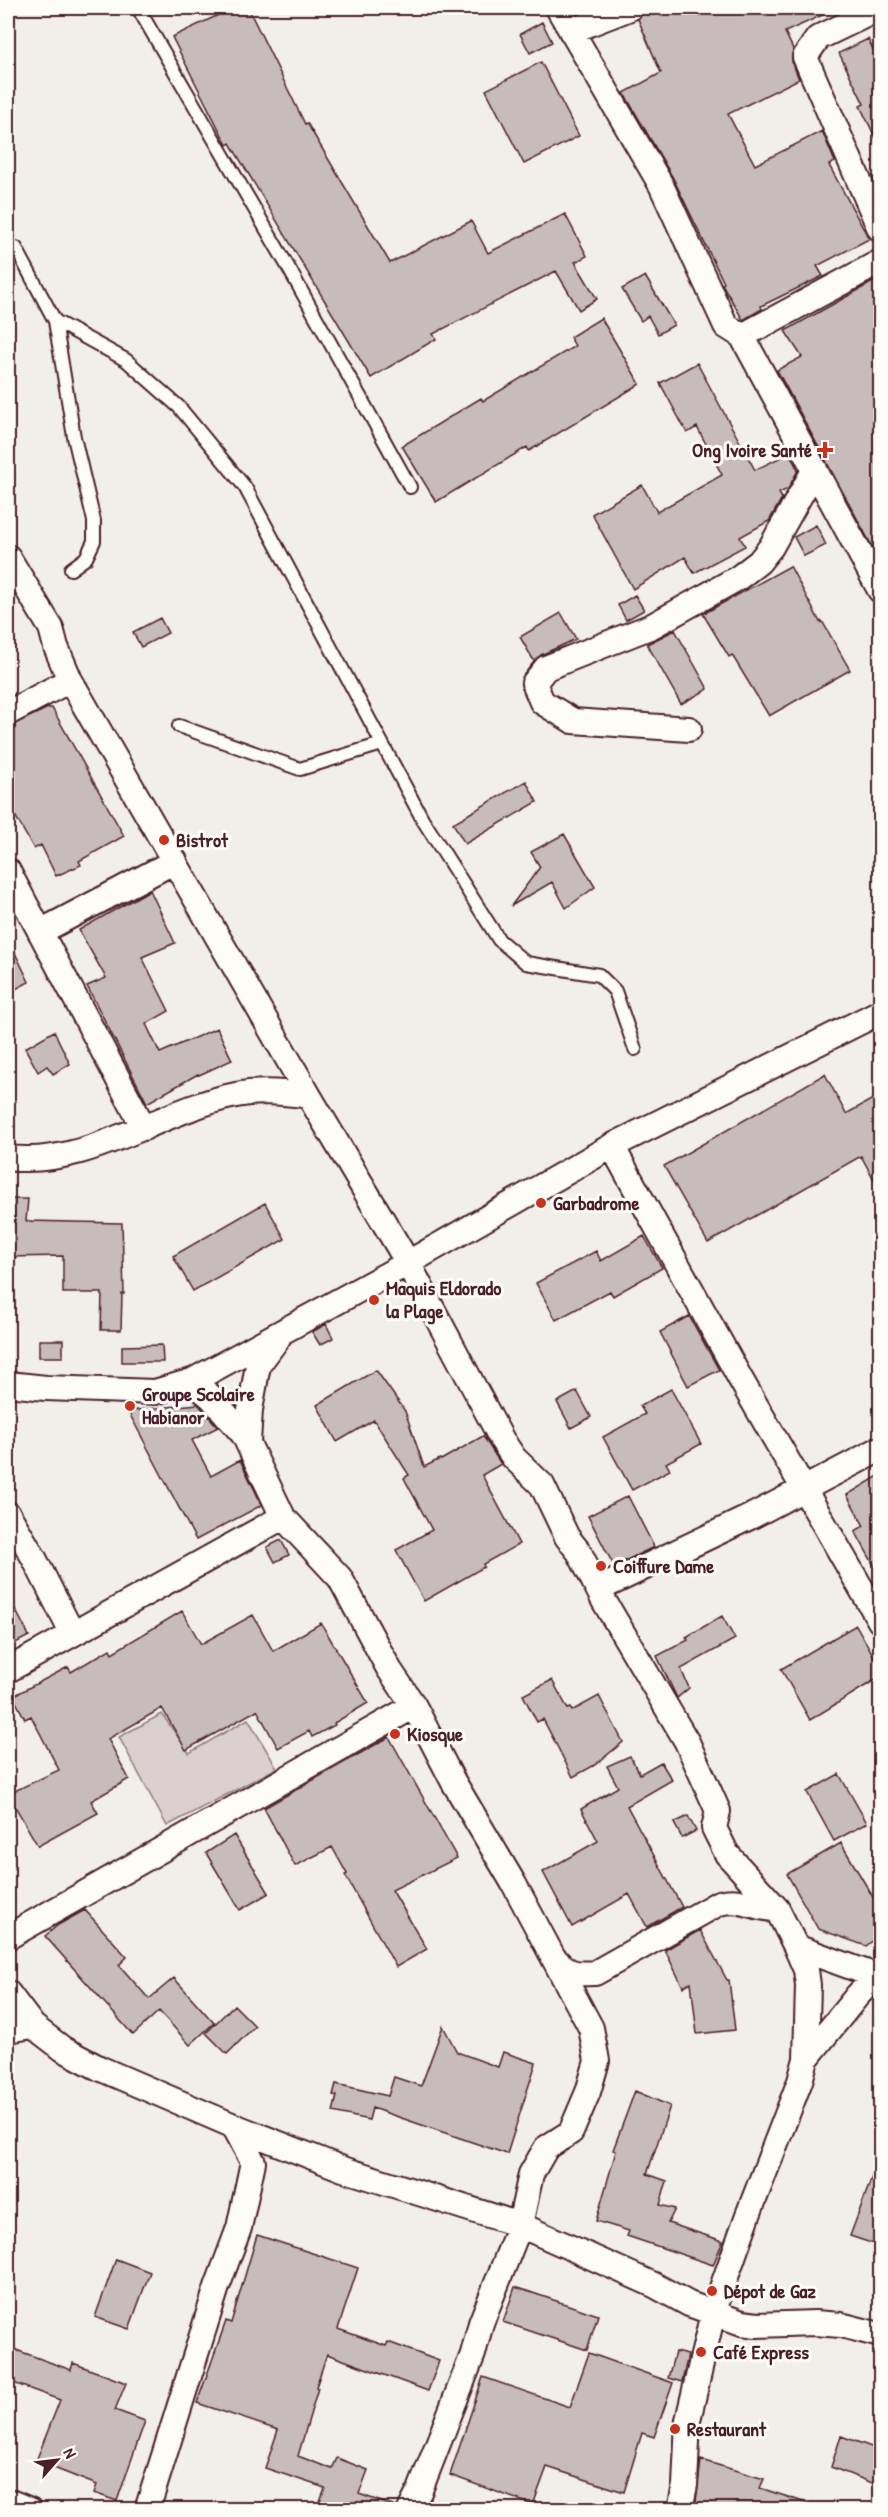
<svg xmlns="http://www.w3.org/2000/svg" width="888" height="2517" viewBox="0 0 888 2517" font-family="'Patrick Hand',sans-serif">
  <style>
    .green { fill: #d9d0cf; stroke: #92787d; stroke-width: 1.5 }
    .building { fill: #c8bbbb; stroke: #4a1f2b; stroke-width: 1.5 }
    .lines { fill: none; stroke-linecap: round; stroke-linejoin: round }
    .service-casing { stroke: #4a1f2b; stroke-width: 16 }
    .minor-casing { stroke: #4a1f2b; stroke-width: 28 }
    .service { stroke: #fdfcf7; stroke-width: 12 }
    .minor { stroke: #fdfcf7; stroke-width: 24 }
    .poi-dot { fill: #c8321e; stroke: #fdfcf7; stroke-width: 2 }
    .labels { text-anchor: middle; stroke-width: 6; stroke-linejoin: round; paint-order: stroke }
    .poi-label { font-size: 20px; font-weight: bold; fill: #4a1f2b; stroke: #fdfcf7; text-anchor: start }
  </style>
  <rect width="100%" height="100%" fill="#f2efeb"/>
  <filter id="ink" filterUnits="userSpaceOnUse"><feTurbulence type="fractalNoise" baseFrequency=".0167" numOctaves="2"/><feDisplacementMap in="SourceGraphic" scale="12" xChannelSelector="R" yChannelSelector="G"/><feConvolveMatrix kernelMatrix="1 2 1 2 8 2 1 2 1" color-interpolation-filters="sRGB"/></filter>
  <g filter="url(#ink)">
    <!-- green -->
    <path class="green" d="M162,1714L189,1753L248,1719L277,1768L167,1826L119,1737Z"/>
    <!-- building -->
    <path class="building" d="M233,8H248L305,124L307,123L390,263L471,221L488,253L565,214L587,256L575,262L597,299L579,310L556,271L433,334L436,339L371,378L230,143L227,145L172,37Z
      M644,8H838L785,32L793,49L792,62L799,79L728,114L755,165L822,131L835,162L829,165L869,239L817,266L823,276L761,306L762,309L743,320L722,284L724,283L673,178L624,93L661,73L638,19Z
      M542,22L552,42L530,53L520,34Z
      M868,39L880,64V147L860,106L864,104L839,53Z
      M541,62L579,136L524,164L486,90Z
      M645,276L674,325L658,334L648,316L641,321L622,289Z
      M880,278V561L777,370L802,357L785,331Z
      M601,318L640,384L529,451L527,447L436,502L402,446L481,398L483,401L575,346L570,337Z
      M697,363L755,470L789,453L798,470L788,489L779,493L782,498L769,521L740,537L745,546L694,573L685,557L633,589L592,514L642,485L657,512L722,475L697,427L687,433L660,383Z
      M816,525L826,545L804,556L794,537Z
      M790,566L820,622L822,621L850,670L769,716L732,655L729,657L703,614Z
      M635,595L644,610L626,620L618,605Z
      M561,613L576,639L541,655L534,661L520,637Z
      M160,618L168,633L141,647L133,632Z
      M675,630L708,689L681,704L647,644Z
      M48,708H52L124,836L79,861L81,865L56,876L41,845L34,849L8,803V727Z
      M526,781L537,802L465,844L453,823Z
      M564,834L595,887L566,908L552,882L511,906L540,867L531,852Z
      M150,890L175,943L142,957L169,1011L146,1024L160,1053L217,1028L232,1060L199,1075L198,1074L147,1103L87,986L106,978L79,930Z
      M8,938L29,982L8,993Z
      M54,1031L70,1064L53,1074L47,1066L38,1072L25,1048Z
      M825,1074L846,1114L880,1095V1190L861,1156L708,1243L664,1166Z
      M8,1199H28L26,1221L122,1223L124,1294H122L121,1330H101L102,1293H63V1256L8,1257Z
      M265,1203L285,1239L193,1291L173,1256Z
      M644,1236L662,1268L613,1296L610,1291L556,1320L536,1283L596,1251L601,1261Z
      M689,1316L719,1370L688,1386L660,1332Z
      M326,1324L333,1338L320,1345L312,1332Z
      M39,1340H63V1357H39Z
      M162,1345L163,1362H122V1346Z
      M376,1370L405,1411L424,1467L440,1459L441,1460L483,1436L501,1464L482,1475L519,1544L483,1564L484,1567L424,1601L396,1550L432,1530L404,1478L409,1475L374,1420L337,1442L317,1405Z
      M671,1389L701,1444L666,1463L670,1470L632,1490L603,1437L645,1414L640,1406Z
      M577,1391L591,1417L571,1428L557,1402Z
      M198,1404L218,1427L192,1440L211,1476L240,1460L262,1505L196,1540L128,1411Z
      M880,1475V1576L855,1531L864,1526L847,1495Z
      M628,1496L654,1547L614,1566L588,1516Z
      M281,1540L289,1555L275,1562L267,1547Z
      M8,1595L29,1636L8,1647Z
      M182,1611L201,1644L253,1615L273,1651L321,1623L368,1703L334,1723L335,1725L312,1737L309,1731L278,1748L257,1710L186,1750L162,1708L108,1739L129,1779L91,1801L98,1813L38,1846L8,1794L59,1770L31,1716L25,1719L13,1696L68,1667L71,1672L110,1649L112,1653Z
      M722,1616L735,1639L681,1669L689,1688L677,1698L657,1656L688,1640L686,1637Z
      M856,1625L880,1667V1677L810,1720L781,1669Z
      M552,1680L568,1709L571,1708L572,1711L599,1696L623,1742L595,1765L573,1777L543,1719L537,1722L523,1695Z
      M389,1737L457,1858L392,1890L427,1949L396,1967L345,1875L347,1874L332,1847L295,1866L264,1808Z
      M630,1756L640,1774L661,1762L672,1780L627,1806L682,1907L647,1927L629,1894L572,1927L543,1872L598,1841L581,1809L618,1787L607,1766Z
      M839,1774L867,1823L834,1841L807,1792Z
      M688,1816L696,1831L682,1838L674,1823Z
      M234,1835L269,1893L240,1910L206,1853Z
      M841,1843L880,1909V1935L866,1946L818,1929L787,1874Z
      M85,1910L127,1957L119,1965L149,1999L174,1978L214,2023L190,2045L159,2011L133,2035L45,1936L58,1925Z
      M700,1930L727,1980H729L735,2030L697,2034L691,1982L683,1987L665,1950Z
      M234,2005L255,2026L227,2054L206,2033Z
      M443,2026L457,2052L498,2067L503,2052L536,2063L507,2154L372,2108L369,2120L333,2112L337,2096L333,2095L336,2084L388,2096L394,2077L421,2086Z
      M635,2091L670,2106L647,2174L667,2181L660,2205L675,2209L668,2223L723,2241L713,2265L627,2236L629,2231L596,2221L616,2151L613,2150Z
      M879,2158H880V2246L850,2236Z
      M257,2235L358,2268L338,2329L386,2346L388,2342L439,2361L428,2391L327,2354L316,2387L318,2388L298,2456L332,2469L337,2458L368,2470L359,2494L396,2507V2510H327L318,2506L325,2488L265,2468L278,2430L197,2403L226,2321L231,2323Z
      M116,2259L150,2272L129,2329L95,2317Z
      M515,2287L598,2315L587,2350L503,2322Z
      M8,2347L71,2370L73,2363L126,2383L115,2410L145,2421L117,2501L94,2493L97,2485L36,2461L60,2400L8,2381Z
      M675,2352L688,2355L682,2382L668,2378Z
      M589,2353L673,2383L654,2437L642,2433L624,2492L547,2467L533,2505L450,2475L483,2377L570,2407Z
      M841,2436L880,2450V2486L831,2467Z
      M701,2460L764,2479L760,2488L816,2506L815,2510H695Z"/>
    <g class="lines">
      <defs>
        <path id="service" d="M138,8L287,265L410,487
          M8,248H16L55,321L74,437L94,521V541L86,558L71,569
          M55,321L126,360L179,407L245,487L423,820L499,940L526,963L599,975L615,991L635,1049
          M179,726L300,769L382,744"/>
        <path id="minor" d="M558,8L661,185L726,326L742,336L880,590
          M872,12L818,38L805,57L880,229
          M571,31L630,8
          M742,336L880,262
          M8,557L51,628L56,647L70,680L309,1096L408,1263L502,1440L514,1458L542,1485L567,1537L579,1552L604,1601L687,1742L718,1811L714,1828L727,1854L777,1909L796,1947L806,1970L808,1985L806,2059L800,2081L748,2215L713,2313L688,2420L685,2485L680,2510
          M8,713L70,680
          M689,729L573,721L542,702L534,683L546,668L652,626L738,578L759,562L771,547L815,469
          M8,871L144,1128
          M40,932L175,861
          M612,1146L741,1380L880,1621
          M8,1158C88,1168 159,1110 236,1095C260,1090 284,1092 309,1096
          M192,1381L211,1397L244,1435L283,1517L340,1578L389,1669L414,1706L453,1781L514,1884L591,2028L597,2061L588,2092L571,2132L546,2148L531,2174L520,2225L481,2323L473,2354L420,2490L410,2510
          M8,1384L46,1388L155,1392L192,1381L408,1263L612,1146L880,1012
          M248,1442L250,1410L258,1365L278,1338
          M8,1514L34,1558L72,1633
          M599,1589L752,1516L880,1449
          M8,1670L283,1517
          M8,1937L414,1706
          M796,1947L876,1976
          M556,1960C570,1975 575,1974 595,1973L719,1903C744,1897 752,1909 777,1909
          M8,1993L33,2026L63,2049L99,2068L234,2126L343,2169L520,2225L654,2285L689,2304L742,2323L757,2325L815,2323L841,2325L880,2335
          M8,2030L33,2026
          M806,2059L857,1996L880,1972
          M8,2501L30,2510
          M147,2510L217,2287L239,2228L253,2162L234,2126"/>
      </defs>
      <!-- service casing -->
      <use href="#service" class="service-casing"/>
      <!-- minor casing -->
      <use href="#minor" class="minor-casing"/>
      <!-- service -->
      <use href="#service" class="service"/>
      <!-- minor -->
      <use href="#minor" class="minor"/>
    </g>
  </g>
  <!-- markers -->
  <g class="poi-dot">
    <path d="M822 441h6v6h6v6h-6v6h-6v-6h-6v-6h6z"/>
    <circle cx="164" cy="840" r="6"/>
    <circle cx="541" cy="1203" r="6"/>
    <circle cx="374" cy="1300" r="6"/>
    <circle cx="130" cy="1406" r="6"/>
    <circle cx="601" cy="1566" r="6"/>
    <circle cx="395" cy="1734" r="6"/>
    <circle cx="712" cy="2291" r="6"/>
    <circle cx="701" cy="2352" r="6"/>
    <circle cx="675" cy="2429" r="6"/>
  </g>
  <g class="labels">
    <!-- poi labels -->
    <g class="poi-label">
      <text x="812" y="457" text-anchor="end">Ong Ivoire Santé</text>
      <text x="176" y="847">Bistrot</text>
      <text x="553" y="1210">Garbadrome</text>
      <text x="386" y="1295">Maquis Eldorado<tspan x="386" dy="23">la Plage</tspan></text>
      <text x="142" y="1401">Groupe Scolaire<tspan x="142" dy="23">Habianor</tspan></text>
      <text x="613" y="1573">Coiffure Dame</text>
      <text x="407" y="1741">Kiosque</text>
      <text x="724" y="2298">Dépot de Gaz</text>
      <text x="713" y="2359">Café Express</text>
      <text x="687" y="2436">Restaurant</text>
    </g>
  </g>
  <!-- margin -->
  <rect width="888" height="2517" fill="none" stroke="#fdfcf7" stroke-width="30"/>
  <rect x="15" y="15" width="858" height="2487" fill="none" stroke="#4a1f2b" stroke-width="2" filter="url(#ink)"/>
  <!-- north arrow -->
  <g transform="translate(57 2460) rotate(62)" stroke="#fdfcf7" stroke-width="4.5" paint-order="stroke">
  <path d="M0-4.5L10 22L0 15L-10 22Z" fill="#4a1f2b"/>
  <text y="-9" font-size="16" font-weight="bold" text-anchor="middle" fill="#4a1f2b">N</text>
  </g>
</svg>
